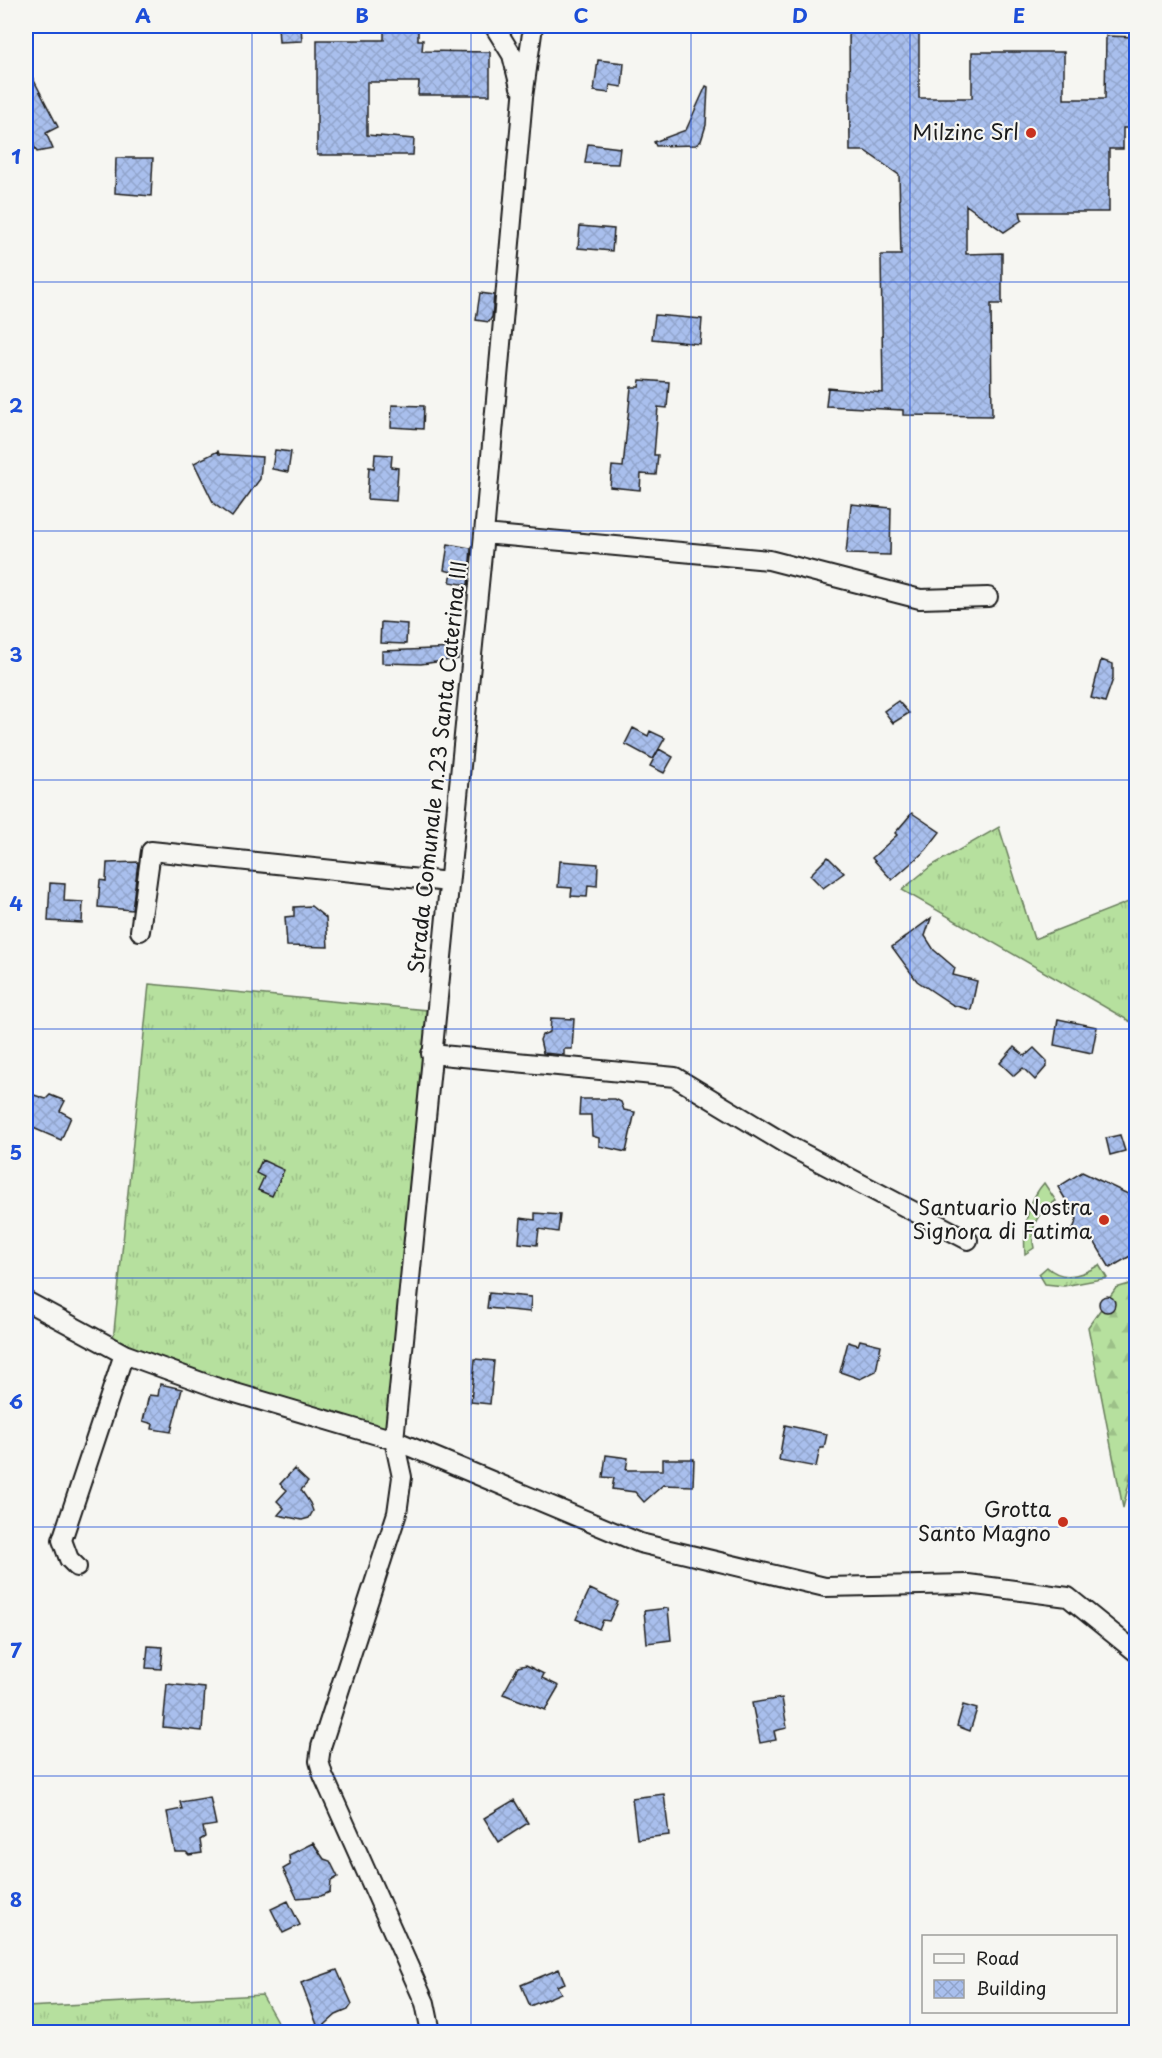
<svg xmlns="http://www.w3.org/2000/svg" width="1162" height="2058" viewBox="0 0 1162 2058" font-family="'Playpen Sans',sans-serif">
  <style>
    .grass { fill: url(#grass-tufts); stroke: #697e5d; stroke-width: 1.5 }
    .forest { fill: url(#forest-firs); stroke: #697e5d; stroke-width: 1.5 }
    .building { fill: url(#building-cross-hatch); stroke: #1c1c1c; stroke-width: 1.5 }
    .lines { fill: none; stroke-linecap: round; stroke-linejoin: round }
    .minor-casing { stroke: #1c1c1c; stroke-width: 22 }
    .minor { stroke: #f6f6f2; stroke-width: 18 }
    .grid { fill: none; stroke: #1d4ed8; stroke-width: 1.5; stroke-opacity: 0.55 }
    .poi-dot { fill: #c8321e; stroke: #f6f6f2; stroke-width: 2 }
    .labels { text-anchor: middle; stroke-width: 4.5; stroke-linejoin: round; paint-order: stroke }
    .poi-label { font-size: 21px; fill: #1c1c1c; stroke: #f6f6f2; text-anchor: end }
    .street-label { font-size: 21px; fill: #1c1c1c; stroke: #f6f6f2 }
    .neatline { fill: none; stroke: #1d4ed8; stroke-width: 2 }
    .grid-label { font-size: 20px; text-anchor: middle; font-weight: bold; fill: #1d4ed8 }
  </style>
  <defs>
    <pattern id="grass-tufts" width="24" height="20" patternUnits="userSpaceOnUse" patternTransform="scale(1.5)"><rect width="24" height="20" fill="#b6e09e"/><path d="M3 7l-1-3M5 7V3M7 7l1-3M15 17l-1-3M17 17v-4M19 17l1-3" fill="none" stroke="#9cc088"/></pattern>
    <pattern id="forest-firs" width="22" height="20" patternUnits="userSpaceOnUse" patternTransform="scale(1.5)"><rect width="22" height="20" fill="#b6e09e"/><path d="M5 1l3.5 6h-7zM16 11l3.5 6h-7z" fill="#9cc088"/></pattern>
    <pattern id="building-cross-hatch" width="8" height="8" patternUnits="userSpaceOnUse" patternTransform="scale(1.5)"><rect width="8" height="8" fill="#a9bfed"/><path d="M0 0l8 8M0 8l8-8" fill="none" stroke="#91a4cb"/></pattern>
  </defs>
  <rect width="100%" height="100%" fill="#f6f6f2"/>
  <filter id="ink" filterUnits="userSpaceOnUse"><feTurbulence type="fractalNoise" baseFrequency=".0167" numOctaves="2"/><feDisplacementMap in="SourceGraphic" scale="12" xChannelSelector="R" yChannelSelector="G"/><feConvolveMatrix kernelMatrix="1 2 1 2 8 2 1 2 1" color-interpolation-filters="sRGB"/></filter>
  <g filter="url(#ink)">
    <!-- grass -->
    <path class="grass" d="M999,827L1034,939L1136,899V1025L902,890L931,866Z
      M149,984L427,1010L394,1440L113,1341Z
      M1044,1183L1056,1201C1037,1212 1029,1227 1034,1248L1025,1254C1023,1228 1027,1202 1044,1183Z
      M1099,1265L1107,1278L1064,1286L1045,1284L1039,1274L1047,1267C1063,1282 1083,1275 1099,1265Z
      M262,1995L283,2032H26V2007Z"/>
    <!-- forest -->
    <path class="forest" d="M1136,1282V1455L1123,1508L1088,1327L1116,1288Z"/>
    <!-- building -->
    <path class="building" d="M278,26H301L302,41L279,42Z
      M384,26H418V40H423L422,51L490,52V95H418L419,82H367V135L414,139L413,155H317V40H384Z
      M849,26H919V98H972V52H1064V99H1105L1106,36L1137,37L1136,128H1123V149H1109V212H1020L1022,220L1004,232L966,205V254L1002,253V304H991L992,416L903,415V410L826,406L828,388L883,393L881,255H901L899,175L865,151H850Z
      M598,60L624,63L622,87L610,85L609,93L594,91Z
      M26,65L58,127L46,133L53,149L37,152L26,129Z
      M706,86L708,87L706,125L701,141L696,145L656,146L654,142L686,130Z
      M588,144L620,148L618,164L585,163Z
      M116,158H153L151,196L115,193Z
      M580,226L614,229L612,251L578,248Z
      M480,293L494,295L492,317L489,322L476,320Z
      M655,315L702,319L700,344L652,339Z
      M640,380L669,382L667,408L658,407L654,455H658L656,475L641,474L640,490L610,487L612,466L623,467L631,387H639Z
      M392,405L424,406L423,429L391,427Z
      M275,450L291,452L288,472L272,469Z
      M218,451L219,454L262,457L260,479L232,517L214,504L194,463Z
      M375,454L392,455L391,467L398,468L396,501L367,499L369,467L374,468Z
      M851,504L891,508L890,555L846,554Z
      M448,544L471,548L468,585L450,582L452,572L444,570Z
      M381,622L407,624L406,644L380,643Z
      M457,648L458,659L421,664L382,663V651Z
      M1101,660L1113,664V679L1105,702L1091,698Z
      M898,701L909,713L893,723L884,711Z
      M633,728L648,736L650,731L665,738L653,759L625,744Z
      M659,749L673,757L664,773L650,766Z
      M912,813L940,832L926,850L892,880L872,858L897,835L895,833Z
      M828,857L844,873L823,888L810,875Z
      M560,861L598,864L597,886L588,885L587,897L571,896L572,888L558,887Z
      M138,862L132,910L98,907L100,880L106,881L107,863Z
      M50,883L65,884L64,901L83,902L82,923L48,921Z
      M311,906L326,918L328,947L287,946L285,917L294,916V907Z
      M931,918L925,936L934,950L955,968L953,975L977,981L971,1010L953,1005L917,981L892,947Z
      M551,1018L574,1019L572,1049H564V1055L543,1053L540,1040L542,1035L550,1032Z
      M1058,1019L1097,1027L1092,1053L1054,1045Z
      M1014,1047L1025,1056L1034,1048L1047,1061V1066L1035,1080L1023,1068L1014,1076L1000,1063Z
      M34,1095L46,1099L50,1095L65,1101L60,1111L71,1117L61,1140L26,1125V1113Z
      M580,1099H615L621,1102L624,1110L635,1112L626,1152L599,1146V1138L592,1136L591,1115H579Z
      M1120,1135L1125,1151L1110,1155L1106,1138Z
      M262,1160L284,1170L272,1196L258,1190L264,1177L256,1173Z
      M1082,1172L1130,1195L1137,1252L1110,1268L1091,1236L1079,1238L1073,1229L1077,1219L1058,1187Z
      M535,1213L560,1215L558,1232L539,1229L537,1245L519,1243L521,1218L535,1220Z
      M489,1293L531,1297L530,1312L487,1308Z
      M1099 1304a8 8 0 1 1 16 0a8 8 0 1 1-16 0Z
      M860,1340L881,1345L876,1371L860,1379L840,1372L848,1342L858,1345Z
      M475,1359L494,1361L490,1404L471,1402Z
      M160,1384L182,1389L171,1432L152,1429L153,1424L143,1421L149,1395L158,1396Z
      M785,1425L827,1434L824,1448H820L816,1467L779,1460Z
      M606,1455L628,1458L626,1470H663V1459H694L693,1486L663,1485L644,1502L635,1492L612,1489L614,1478L603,1477Z
      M294,1469L308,1482L301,1490L310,1503L313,1511L309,1518L302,1520L278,1515L284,1508L277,1501L287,1490L280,1484Z
      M590,1589L618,1602L609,1621L603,1620L599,1629L576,1619Z
      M668,1608L671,1640L647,1643L644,1611Z
      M148,1646L163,1647L161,1669L146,1668Z
      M526,1665L544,1674L542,1678L559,1686L545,1710L503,1694L518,1667Z
      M167,1684L205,1688L202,1731L163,1727Z
      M782,1698L787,1728L774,1731L776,1740L760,1743L752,1703Z
      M963,1705L977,1709L970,1731L957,1726Z
      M664,1794L669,1835L637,1839L632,1798Z
      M210,1797L216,1825L203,1827L205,1837L200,1840L202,1853L189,1855L186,1852H175L167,1812L182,1809L180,1802Z
      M514,1800L528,1823L499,1842L484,1818Z
      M313,1843L324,1859L330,1861L338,1877L331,1881L330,1892L321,1896L297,1898L283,1869L290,1865L289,1855Z
      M288,1901L300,1925L283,1933L271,1909Z
      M559,1969L565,1983L557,1986L561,1993L530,2006L521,1985Z
      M337,1970L352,2004L348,2010L336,2015L319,2030L301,1983Z"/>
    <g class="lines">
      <defs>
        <path id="minor" d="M494,26L512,55L520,87
          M484,534L769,560L920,599L988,597
          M140,931L151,851L449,882
          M431,1054L675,1077L789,1146L968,1240
          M26,1301L124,1354L215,1387L394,1440L640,1543L825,1587L968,1584L1068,1597L1136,1652
          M77,1567L69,1559L62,1540L124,1354
          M431,2032L425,2003L323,1775L319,1761L321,1747L397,1513L402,1477L394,1440L484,534L523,97L533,26"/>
      </defs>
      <!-- minor casing -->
      <use href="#minor" class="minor-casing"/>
      <!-- minor -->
      <use href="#minor" class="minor"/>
    </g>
  </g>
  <!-- grid -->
  <path class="grid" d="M252,26V2032M471,26V2032M691,26V2032M910,26V2032M26,282H1136M26,531H1136M26,780H1136M26,1029H1136M26,1278H1136M26,1527H1136M26,1776H1136"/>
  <!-- markers -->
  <g class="poi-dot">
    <circle cx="1031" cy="133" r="6"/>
    <circle cx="1104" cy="1220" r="6"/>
    <circle cx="1063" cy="1522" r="6"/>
  </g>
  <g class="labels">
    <!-- poi labels -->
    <g class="poi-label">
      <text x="1019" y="140">Milzinc Srl</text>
      <text x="1092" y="1215">Santuario Nostra<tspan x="1092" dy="24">Signora di Fatima</tspan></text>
      <text x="1051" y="1517">Grotta<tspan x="1051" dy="24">Santo Magno</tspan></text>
    </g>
    <!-- street labels -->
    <g class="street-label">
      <text transform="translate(438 767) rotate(-84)" y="7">Strada Comunale n.23 Santa Caterina III</text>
    </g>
  </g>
  <!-- margin -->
  <rect width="1162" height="2058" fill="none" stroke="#f6f6f2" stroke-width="66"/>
  <!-- legend -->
  <rect x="922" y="1935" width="195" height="78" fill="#f6f6f2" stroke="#9f9f9c" stroke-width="1.5"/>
  <rect x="934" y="1954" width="30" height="9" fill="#f6f6f2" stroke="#9f9f9c" stroke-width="1.5"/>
  <text x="976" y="1965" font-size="18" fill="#1c1c1c">Road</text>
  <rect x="934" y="1980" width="30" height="18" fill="url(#building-cross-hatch)" stroke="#9f9f9c" stroke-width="1.5"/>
  <text x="976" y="1995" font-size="18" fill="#1c1c1c">Building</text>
  <rect x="33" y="33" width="1096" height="1992" class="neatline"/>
  <g class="grid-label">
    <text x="143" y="23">A</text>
    <text x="362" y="23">B</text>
    <text x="581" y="23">C</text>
    <text x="800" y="23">D</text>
    <text x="1019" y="23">E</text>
    <text x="16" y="164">1</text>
    <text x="16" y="413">2</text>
    <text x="16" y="662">3</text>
    <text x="16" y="911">4</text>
    <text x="16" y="1160">5</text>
    <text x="16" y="1409">6</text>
    <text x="16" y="1658">7</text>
    <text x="16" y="1907">8</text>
  </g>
</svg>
